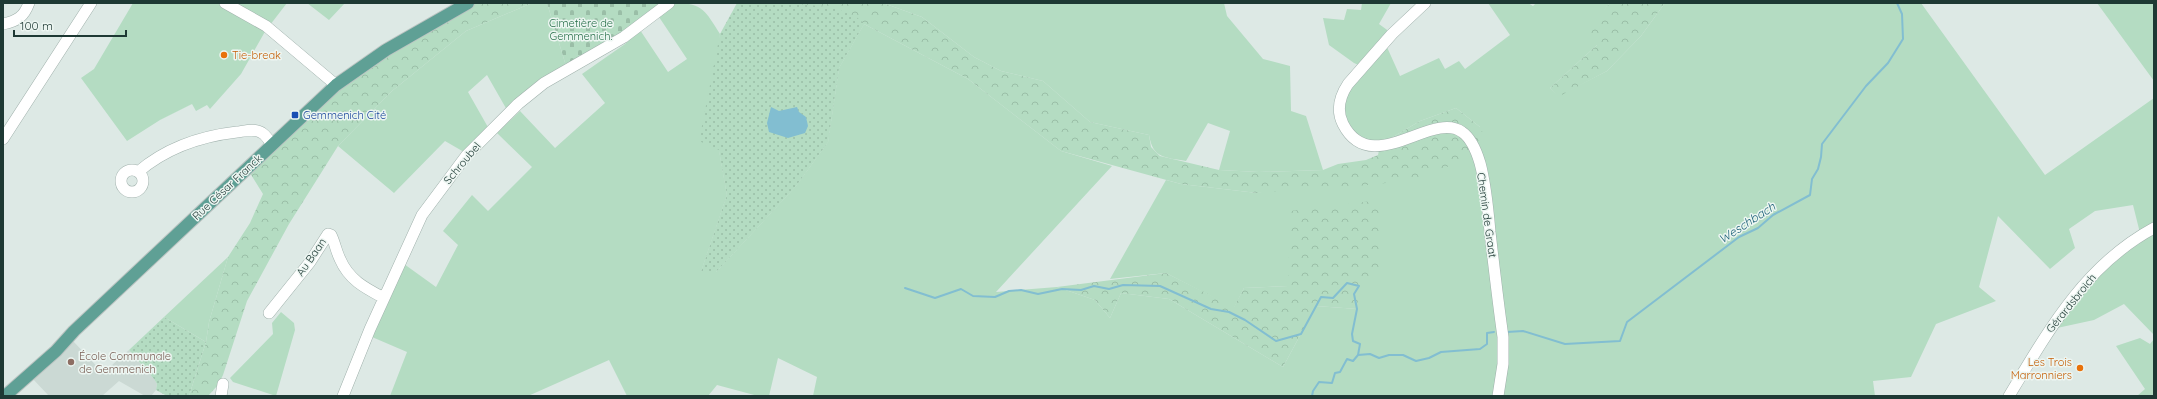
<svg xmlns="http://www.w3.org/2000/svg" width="2157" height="399" viewBox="0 0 2157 399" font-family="Quicksand,sans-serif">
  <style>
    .built { fill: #cbd9d4 }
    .green { fill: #b4dcc2 }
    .forest { fill: url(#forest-crowns) }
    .cemetery { fill: url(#cemetery-stones) }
    .park { fill: url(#park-dots) }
    .water { fill: #82bed1 }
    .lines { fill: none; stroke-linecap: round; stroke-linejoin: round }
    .stream { stroke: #82bed1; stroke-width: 2 }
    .minor-casing { stroke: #a0b1ac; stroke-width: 12 }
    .major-casing { stroke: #bcc4c2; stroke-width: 14 }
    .minor { stroke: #fff; stroke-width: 11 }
    .major { stroke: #5fa095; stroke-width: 12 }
    .food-dot { fill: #e8710a; stroke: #edf6f2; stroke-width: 1.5 }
    .transit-dot { fill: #1a4fb4; stroke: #edf6f2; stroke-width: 1.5 }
    .education-dot { fill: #8d6e63; stroke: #edf6f2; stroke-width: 1.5 }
    .labels { text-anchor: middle; stroke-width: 3; stroke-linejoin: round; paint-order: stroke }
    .park-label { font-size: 11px; fill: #28704a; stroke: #edf6f2 }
    .food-label { font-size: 11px; fill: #c56008; stroke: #edf6f2; text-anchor: start }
    .transit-label { font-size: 11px; fill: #164399; stroke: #edf6f2; text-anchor: start }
    .street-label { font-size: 11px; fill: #1e3934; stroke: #edf6f2 }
    .education-label { font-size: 11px; fill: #785e54; stroke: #edf6f2; text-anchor: start }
    .water-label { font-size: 12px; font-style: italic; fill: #185e75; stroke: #edf6f2 }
  </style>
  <defs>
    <pattern id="forest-crowns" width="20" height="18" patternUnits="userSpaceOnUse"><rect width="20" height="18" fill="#b4dcc2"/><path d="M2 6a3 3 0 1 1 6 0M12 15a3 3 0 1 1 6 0" fill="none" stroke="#9abea7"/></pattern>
    <pattern id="cemetery-stones" width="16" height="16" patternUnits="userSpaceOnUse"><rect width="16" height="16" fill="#b4dcc2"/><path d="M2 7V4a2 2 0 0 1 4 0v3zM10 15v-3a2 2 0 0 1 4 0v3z" fill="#9abea7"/></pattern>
    <pattern id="park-dots" width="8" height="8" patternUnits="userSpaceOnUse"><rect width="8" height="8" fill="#b4dcc2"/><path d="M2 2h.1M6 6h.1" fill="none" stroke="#9abea7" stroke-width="1.8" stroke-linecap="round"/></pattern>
  </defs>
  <rect width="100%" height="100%" fill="#dde9e5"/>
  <!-- built -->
  <path class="built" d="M73,341L103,373L129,350L154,379L157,384L156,390L151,396H145L119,381L102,396H49L32,378Z"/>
  <!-- green -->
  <path class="green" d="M133,3H218L267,28L241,74L210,109L207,105L196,111L192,104L160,120L127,141L81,78L94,69Z
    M227,3H287L270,25Z
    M307,3H345L329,20Z
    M532,3H547L566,66L507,110L487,75L468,92L489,129L464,152L445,141L394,193L338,146L392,91L466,31Z
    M676,3C703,3 706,12 720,34L717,55L719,150L727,195L701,272H716L796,186L828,142L839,68L864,24L968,79L1061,151L1112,166L996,292L1057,287L1095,300L1110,318L1121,293L1169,299L1283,367L1316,306L1357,309L1288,286L1244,288L1234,308L1166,273L1110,279L1166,180L1181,184L1257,193L1470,150L1479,172L1500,341L1495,396H813L817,377L778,358L769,396H758L717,385L708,396H627L609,360L528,396H390L407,352L372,337L404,264L436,287L458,245L443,231L472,195L488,211L532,167L497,133L520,111L555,148L605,103L582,74L625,44L640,30L668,72L687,59L659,17Z
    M883,3H1224L1227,16L1263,59L1290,66L1291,111L1306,116L1323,170L1259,172L1219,170L1230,131L1208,123L1186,161C1165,157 1153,159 1149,135L1090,122L1043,81L1001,71L974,57L922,17Z
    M1362,3H1391L1379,24L1394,35L1386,45L1400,76L1439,58L1445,69L1459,61L1465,69L1510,35L1488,3H1528L1533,6L1536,3H1610L1604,10L1597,45L1550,88L1558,96L1607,71L1641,36L1665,3H1921L2045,175L2154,98V226L2140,233L2133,205L2095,211L2069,229L2075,248L2050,269L1998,216L1979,287L1996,301L1936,324L1911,377L1873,381L1875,396H1501L1504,377L1478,152L1480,127L1456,108L1420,121L1386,141L1365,140L1351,130L1344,113V101L1352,84L1365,68L1354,63L1329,45L1323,18L1344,20L1347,9L1361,10Z
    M2097,3H2154V81Z
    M2154,234V335L2124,304L2094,320L2057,328C2082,290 2115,257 2154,234Z
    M228,257L209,322L206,342L164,317Z
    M281,312L294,323L295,330L276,396L233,382L230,378L273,334L272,323Z
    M2140,338L2150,344L2154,339V396H2137L2145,389L2116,346Z"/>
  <!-- forest -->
  <path class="forest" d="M475,3H532L466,31L392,91L338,146L289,224L247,301L223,375L218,385L208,396H189L206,342L209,322L228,257L250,223L263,194L250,173C274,151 296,127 321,106C368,65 421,34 475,3Z
    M749,3H883L922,17L974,57L1001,71L1043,81L1090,122L1149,135L1151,147L1160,156L1219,170L1259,172L1323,170L1338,164L1366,160L1378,155L1381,141H1386L1420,121L1456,108L1480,127L1483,133L1480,143L1460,162L1413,180L1359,186L1257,193L1181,184L1061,151L968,79L864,24L839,68L828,142L796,186L716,272H701L727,195L719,150L699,141L720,34Z
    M1610,3H1665L1641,36L1607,71L1558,97L1550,88L1597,45L1582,33Z
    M1380,200L1381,277L1360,280L1357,309L1316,306L1283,367L1169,299L1121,293L1110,318L1095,300L1057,287L1166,273L1234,307L1244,288L1288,286L1290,211Z"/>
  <!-- cemetery -->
  <path class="cemetery" d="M547,3H663L635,24L566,66Z"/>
  <!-- park -->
  <path class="park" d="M737,3C767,3 847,0 864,24L839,68L828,142L796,186L716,272H701L727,195L719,150L699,141L720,34Z
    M164,317L206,342L189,396H167L156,390L157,384L154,379L129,350Z"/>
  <!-- water -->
  <path class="water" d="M771,107L779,111L797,107L799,112L806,117L808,126L805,133L788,138L769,132L767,123Z"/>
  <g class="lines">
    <!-- stream -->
    <path class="stream" d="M905,288L935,298L961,289L973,296L995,297L1009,291L1021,290L1038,294L1062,289L1081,290L1094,286L1109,289L1123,285L1160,286L1211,309L1229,312L1245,320L1276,341L1301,334L1321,297L1333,298L1347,283L1359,286L1354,294L1357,309L1352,334L1353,341L1360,344L1358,355
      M1507,332L1523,331L1565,344L1620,341L1627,322L1739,237L1758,228L1773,215L1810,195L1812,179L1818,169L1821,157L1822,144L1866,86L1888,63L1903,39L1902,14L1897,3
      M1312,396L1313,391L1319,382L1332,383L1335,373L1340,372L1347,359L1353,361L1358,355L1370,354L1379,358L1389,355H1403L1416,361L1429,358L1441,352L1480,349L1487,344V333L1494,332"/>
    <defs>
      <path id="minor" d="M225,3L266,26L336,85
        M1425,3L1392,34L1348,84C1340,96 1336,110 1343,124C1371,179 1432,110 1462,132C1471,138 1477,153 1480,163C1486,185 1488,209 1490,232C1494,267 1498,302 1503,337V364L1498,396
        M3,24C17,21 24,17 29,3
        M3,139L91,3
        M121 181a11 11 0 1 1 22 0a11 11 0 1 1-22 0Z
        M138,172C166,148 202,136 237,132C245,131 255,128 262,133C266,135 269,141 272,144
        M269,313L310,262L328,234L331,235C335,243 336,251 340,259C349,280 365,288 384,298
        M221,396L223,384
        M343,396L370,329L422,215L466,156L518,104L544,83L624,37L669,3
        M2009,396C2048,331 2085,265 2154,228"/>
      <path id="major" d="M5,396L56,351L74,331L336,85L386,50L468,3"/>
    </defs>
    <!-- minor casing -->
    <use href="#minor" class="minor-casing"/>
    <!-- major casing -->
    <use href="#major" class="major-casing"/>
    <!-- minor -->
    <use href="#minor" class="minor"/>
    <!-- major -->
    <use href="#major" class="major"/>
  </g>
  <!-- markers -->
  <g class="food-dot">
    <circle cx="224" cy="55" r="4"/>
    <circle cx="2080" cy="368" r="4"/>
  </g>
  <rect class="transit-dot" x="291" y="111" width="8" height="8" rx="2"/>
  <circle class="education-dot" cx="71" cy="362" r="4"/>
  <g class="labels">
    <!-- park labels -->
    <g class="park-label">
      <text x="581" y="27">Cimetière de<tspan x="581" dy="13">Gemmenich.</tspan></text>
    </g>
    <!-- food labels -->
    <g class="food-label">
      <text x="232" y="59">Tie-break</text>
      <text x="2072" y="366" text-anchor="end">Les Trois<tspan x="2072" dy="13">Marronniers</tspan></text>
    </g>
    <!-- transit labels -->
    <g class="transit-label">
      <text x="303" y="119">Gemmenich Cité</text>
    </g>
    <!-- street labels -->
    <g class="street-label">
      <text transform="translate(462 163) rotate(-50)" y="4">Schroubel</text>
      <text transform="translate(227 187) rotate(-43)" y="4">Rue César Franck</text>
      <text transform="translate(1487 215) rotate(82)" y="4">Chemin de Graat</text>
      <text transform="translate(311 257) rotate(-55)" y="4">Au Baan</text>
      <text transform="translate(2071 303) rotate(-51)" y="4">Gérardsbroich</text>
    </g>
    <!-- education labels -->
    <g class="education-label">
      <text x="79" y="360">École Communale<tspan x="79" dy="13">de Gemmenich</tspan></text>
    </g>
    <!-- water labels -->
    <g class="water-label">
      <text transform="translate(1747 223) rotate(-33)" y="4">Weschbach</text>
    </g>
  </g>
  <!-- border -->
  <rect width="2157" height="399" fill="none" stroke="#1e3934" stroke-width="8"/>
  <!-- scale -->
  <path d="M14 30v6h112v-6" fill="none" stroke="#1e3934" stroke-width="2"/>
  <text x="20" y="30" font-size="12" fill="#1e3934" stroke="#edf6f2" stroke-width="3" paint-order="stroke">100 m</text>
</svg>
